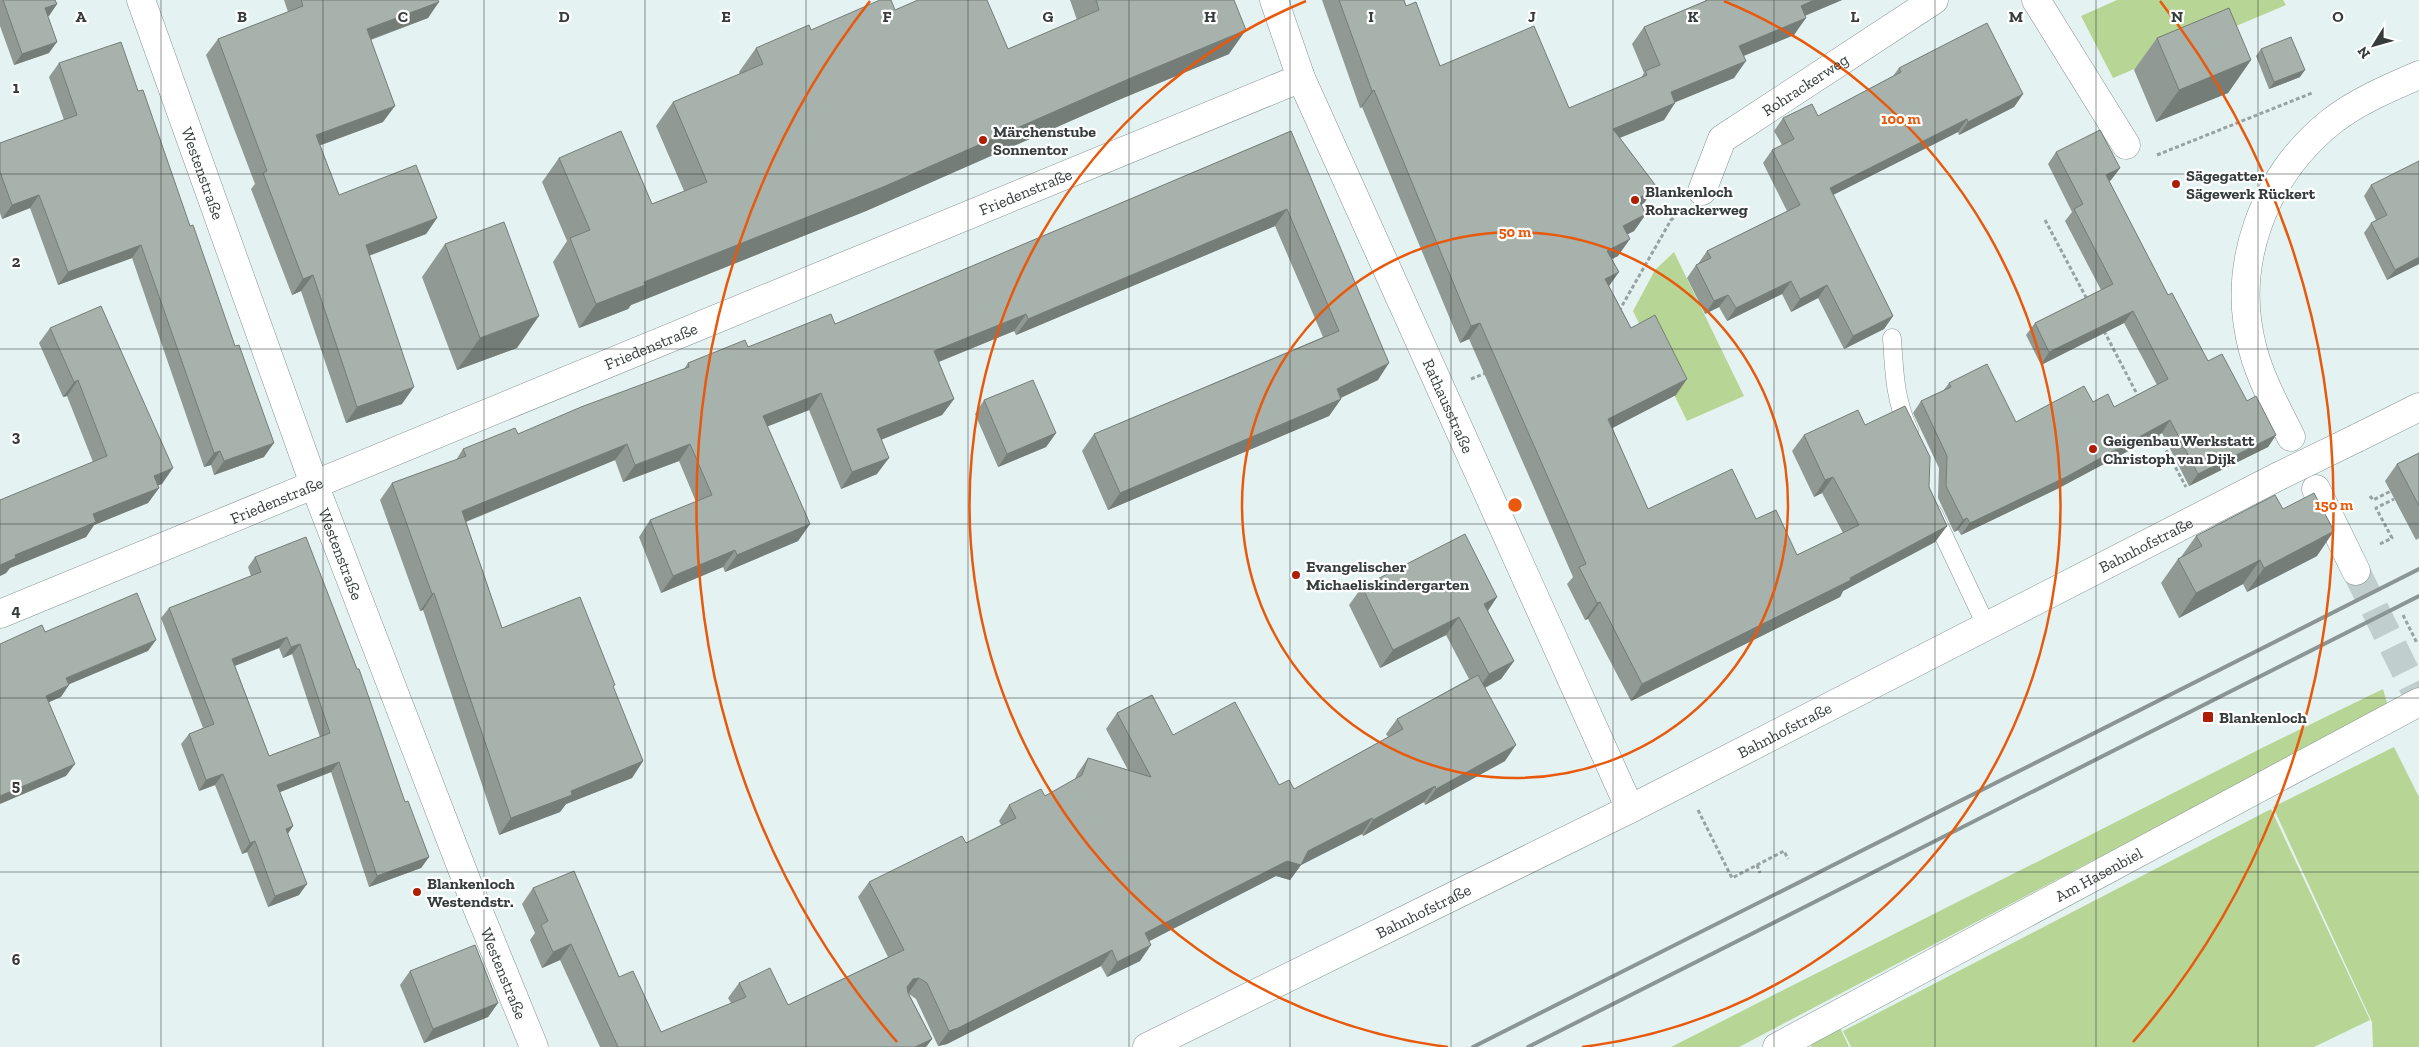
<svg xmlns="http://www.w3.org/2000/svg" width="2419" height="1047" viewBox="0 0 2419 1047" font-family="'Zilla Slab',serif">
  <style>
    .green { fill: #b7d594 }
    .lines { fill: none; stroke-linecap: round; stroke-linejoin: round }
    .minor-tunnel { stroke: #c1cece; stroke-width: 28; stroke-dasharray: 28 14; stroke-linecap: butt }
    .service-casing { stroke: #859392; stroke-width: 19 }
    .minor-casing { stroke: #859392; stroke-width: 29 }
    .path { stroke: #97a2a2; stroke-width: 3; stroke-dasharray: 4 2.5; stroke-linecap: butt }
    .service { stroke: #fff; stroke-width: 18 }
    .minor { stroke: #fff; stroke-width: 28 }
    .rail { stroke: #8a9594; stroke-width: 4 }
    .minor-bridge-casing { stroke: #859392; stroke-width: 29; stroke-linecap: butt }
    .minor-bridge { stroke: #fff; stroke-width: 28 }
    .wall { fill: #909994; fill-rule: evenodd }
    .shaded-wall { fill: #757d78 }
    .building { fill: #a7b2ac; stroke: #757d78; fill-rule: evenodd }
    .grid { fill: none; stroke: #363c3c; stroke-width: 1; stroke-opacity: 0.55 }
    .ring { fill: none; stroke: #e8590c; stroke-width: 2.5 }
    .poi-dot { fill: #ad1e04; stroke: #fff; stroke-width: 2 }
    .labels { text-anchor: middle; stroke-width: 4.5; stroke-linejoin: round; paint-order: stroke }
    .street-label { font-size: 16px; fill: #363c3c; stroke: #fff }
    .poi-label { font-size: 16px; font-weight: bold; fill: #363c3c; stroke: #fff; text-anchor: start }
    .grid-label { font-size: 16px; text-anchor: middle; font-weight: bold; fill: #363c3c; stroke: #fff; stroke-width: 4.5; stroke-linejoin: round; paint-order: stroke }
    .centre { fill: #e8590c; stroke: #fff; stroke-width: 2.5 }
    .ring-label { font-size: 15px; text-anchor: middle; font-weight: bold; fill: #e8590c; stroke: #fff; stroke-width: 4.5; stroke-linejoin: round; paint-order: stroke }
  </style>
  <rect width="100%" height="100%" fill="#e4f3f2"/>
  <!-- green -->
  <path class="green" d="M2117,0H2283L2286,5L2113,78L2081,16Z
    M1674,252L1744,396L1687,421L1633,311L1655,270Z
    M2383,689L2389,710L2140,836L1739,1047H1671L2268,745Z
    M2394,747L2419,797V1047H2373L2372,1022L2273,807Z
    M2271,809L2370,1020L2314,1047H1851L1843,1031Z
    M1839,1025L1849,1047H1811L1815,1036Z"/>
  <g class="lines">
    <!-- minor-tunnel -->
    <path class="minor-tunnel" d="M2356,571L2419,699"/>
    <defs>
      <path id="service" d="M1892,338C1894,370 1895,401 1909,430
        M1933,513L1986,625"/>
      <g id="minor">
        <path id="s1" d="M141,0L314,484L472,895L534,1047"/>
        <path id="s2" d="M1274,0L1301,78L1630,809"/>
        <path d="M2036,0L2126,145"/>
        <path id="s3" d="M1702,191L1722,139L1934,0"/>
        <path d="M2291,437C2277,409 2261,380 2253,350C2230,265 2263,176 2332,121C2358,101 2389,88 2419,75"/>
        <path d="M2357,438L2419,407"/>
        <path d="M2316,489L2356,571"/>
        <path id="s4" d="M0,614L1301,78"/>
        <path id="s5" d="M1147,1047L1630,809L2279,476"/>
        <path id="s6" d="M1777,1047L2419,702"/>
      </g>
    </defs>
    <!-- service casing -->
    <use href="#service" class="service-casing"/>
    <!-- minor casing -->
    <use href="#minor" class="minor-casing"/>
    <!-- path -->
    <path class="path" d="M2157,155L2312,93
      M2045,220L2088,301
      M1619,311L1671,220L1678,214
      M2104,331L2139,398
      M1471,379L1486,373
      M2157,433L2186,487
      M2370,496L2373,500L2391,491
      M2380,544L2392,538L2376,508L2394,499
      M2403,615L2417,643
      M1698,810L1732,878L1784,851L1788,859
      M1757,865L1760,873"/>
    <!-- service -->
    <use href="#service" class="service"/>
    <!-- minor -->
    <use href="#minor" class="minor"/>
    <!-- rail -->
    <path class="rail" d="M1473,1047L2419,569
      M1528,1047L2419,596"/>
    <defs>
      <path id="minor-bridge" d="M2279,476L2357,438"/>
    </defs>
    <!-- minor-bridge casing -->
    <use href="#minor-bridge" class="minor-bridge-casing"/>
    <!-- minor-bridge -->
    <use href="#minor-bridge" class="minor-bridge"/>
  </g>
  <!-- wall -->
  <path class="wall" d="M0,0H55L57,4L48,16L49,53L14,65L0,26Z
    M284,0H438L428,18L371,40L383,122L320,145L339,195L437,218L426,234L369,256L402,404L346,423L301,291L292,295L251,189L255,184L206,55L218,39L288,12Z
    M1070,0H1234L1229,54L1116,101L866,211L631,305L628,309L579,328L553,262L567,241L542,182L559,158L652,204L684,191L656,126L673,102L740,74L739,72L756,48L811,30L895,10L1008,49L1077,20Z
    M1322,0H1404L1406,6L1440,66L1569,108L1641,78L1644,73L1632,44L1644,27L1705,1V0H1842L1805,16L1794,35L1744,56L1734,78L1675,102L1664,120L1620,138L1656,186L1644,203L1641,205L1646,214L1634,231L1627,234L1618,256L1612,259L1609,286L1631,328L1676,395L1612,428L1648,509L1756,519L1797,555L1843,533L1822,493L1814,497L1792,451L1804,435L1865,425L1929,487L1947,526L1935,542L1843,591L1840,597L1631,701L1588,619L1585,620L1567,584L1573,577L1469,339L1460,343L1362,107L1360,108Z
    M2157,38L2251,60L2228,93L2156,122L2134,70Z
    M2261,49L2300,77L2269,89L2256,56Z
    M59,63L264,457L214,475L211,465L204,467L132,258L58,285L30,208L2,219L0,213V143L64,120L49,77Z
    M1899,68L2023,94L2014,107L1959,135L1958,132L1833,195L1893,316L1884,329L1844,349L1818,298L1791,312L1782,294L1727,321L1719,307L1705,314L1687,278L1696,265L1698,264L1707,251L1787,211L1763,163L1772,150L1782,145L1774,131L1783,118L1818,116L1893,76Z
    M1291,131L1378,380L1341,398V399L1329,416L1108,510L1082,451L1094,434L1323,337L1275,226L1016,335L1014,331L939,362L954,399L942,415L881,440L877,474L841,489L809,410L767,426L810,524L798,541L725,572L723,567L661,593L639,537L650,520L696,502L679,461L623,482L615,460L466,522L502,628L613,688L643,761L632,778L566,804L560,812L499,835L423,610L420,611L380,500L392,483L456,460L463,449L518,434L684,369L688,363L835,324Z
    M2056,152L2120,168L2111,180L2109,181L2168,295L2208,361L2247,401L2276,435L2268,447L2189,486L2162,433L2057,489L1961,535L1958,530L1954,532L1938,498L1939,468L1913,413L1921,401L1943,391L1949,383L2016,422L2093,402L2114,407L2157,385L2124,323L2041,365L2026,335L2035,323L2101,290L2065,221L2072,212L2048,164Z
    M2371,185L2419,264L2387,280L2364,233L2371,223L2376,220L2364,196Z
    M445,244L517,348L457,370L422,277Z
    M50,328L162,484L158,485L159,488L148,503L94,525L86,537L10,568L6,573L0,576V500L93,462L67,396L63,397L39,343Z
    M984,400L1056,433L1046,447L998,467L975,414Z
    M2419,453V538L2416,540L2385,481L2397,464Z
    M2283,509L2317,556L2247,592L2243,584L2179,618L2161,583L2178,559L2181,557L2196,536Z
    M255,557L405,802L429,857L421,868L369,887L331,772L280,792L293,826L288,834L299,895L268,907L247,852L242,854L215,785L199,791L181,744L189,734L203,728L161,618L169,608L251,576L248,567ZM279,648L283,658L292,654L320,737L269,756L235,666Z
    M1362,587L1497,597L1488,611L1514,661L1501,679L1485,688L1505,761L1425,805L1424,802L1363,836L1362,834L1301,865L1290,880L1276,876L1149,941L1140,961L1107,977L1101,966L947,1044L938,1046L916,999L909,994L932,1039L926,1047H600L560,960L542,968L530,940L535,933L522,904L533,888L619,977L661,1032L731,1003L728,998L739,983L788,1005L888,957L858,897L869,882L966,843L1001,825L999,821L1009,805L1045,796L1075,779L1077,774L1088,758L1128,770L1106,729L1117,713L1173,735L1279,785L1294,789L1388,737L1386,734L1397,719L1469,679L1446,635L1380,668L1349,605Z
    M410,971L498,1003L488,1017L424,1043L400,985Z"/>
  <!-- shaded-wall -->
  <path class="shaded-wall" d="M1814,0H1842L1789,22L1801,6Z
    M439,2L428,18L355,45L367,29Z
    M57,4L49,16L37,20L45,8Z
    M1806,18L1794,35L1728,62L1739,46Z
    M1246,30L1229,54L1116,101L866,211L631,305L628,309L579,328L596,304L644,282L1133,77Z
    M57,42L49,53L14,65L22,54Z
    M2251,60L2228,93L2156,122L2179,90Z
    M1746,61L1734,78L1659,109L1671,92Z
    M2305,70L2300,77L2269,89L2274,82Z
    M1374,90L1362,107L1360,108L1372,91Z
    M2023,94L2014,107L1959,135L1968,122Z
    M1675,103L1664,120L1601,145L1613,129Z
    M395,106L383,122L305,151L316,135Z
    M1967,119L1958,132L1821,201L1830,188Z
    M2120,168L2111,180L2097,187L2106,175Z
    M1656,186L1644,203L1626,215L1638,199Z
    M39,195L30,208L2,219L12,205Z
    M1287,209L1275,226L1016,335L1028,319Z
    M1646,214L1634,231L1611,243L1623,226Z
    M437,218L426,234L354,261L366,245Z
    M1630,239L1618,256L1596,267L1607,251Z
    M141,245L132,258L58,285L68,272Z
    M2419,257V264L2387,280L2395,270Z
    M1619,272L1607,289L1605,279Z
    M313,275L301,291L292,295L303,279Z
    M1791,281L1782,294L1727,321L1736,308Z
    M1827,285L1818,298L1791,312L1800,299Z
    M1728,295L1719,307L1705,314L1714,301Z
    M2133,311L2124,323L2041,365L2049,352Z
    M1026,314L1014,331L923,368L934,351Z
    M539,316L517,348L457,370L480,338Z
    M1893,316L1884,329L1844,349L1853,336Z
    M1480,323L1469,339L1460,343L1471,326Z
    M1389,363L1378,380L1325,405L1337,389Z
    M1687,379L1676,395L1597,436L1608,419Z
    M78,380L67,396L63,397L74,382Z
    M414,387L402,404L346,423L357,407Z
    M821,393L809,410L751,433L763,416Z
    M954,399L942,415L865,446L877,429Z
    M1341,399L1329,416L1108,510L1120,493Z
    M2170,420L2162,433L2057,489L1961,535L1970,523Z
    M1056,433L1046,447L998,467L1007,454Z
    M2276,435L2268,447L2189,486L2198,474Z
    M274,443L264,457L214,475L224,461Z
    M627,444L615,460L450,528L462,511Z
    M690,444L679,461L623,482L635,465Z
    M220,451L211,465L204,467L214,453Z
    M889,458L877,474L841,489L852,472Z
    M173,468L162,484L144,491L154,476Z
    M1833,477L1822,493L1814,497L1825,480Z
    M159,488L148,503L94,525L86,537L10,568L6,573L0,576V565L15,555L93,514Z
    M1967,518L1958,530L1954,532L1963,520Z
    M810,524L798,541L725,572L737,555Z
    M1947,526L1935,542L1843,591L1840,597L1631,701L1642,684L1850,578Z
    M2334,531L2317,556L2247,592L2264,568Z
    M735,550L723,567L661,593L673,576Z
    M2260,560L2243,584L2179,618L2196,593Z
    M434,593L423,610L420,611L432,594Z
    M1497,597L1484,616V604Z
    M1600,602L1588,619L1585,620L1597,603Z
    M1459,617L1446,635L1380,668L1393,650Z
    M287,637L279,648L224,670L232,659Z
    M156,640L148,651L58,689L66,678Z
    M300,644L292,654L283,658L291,647Z
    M1514,661L1501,679L1476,692L1489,674Z
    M69,685L61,697L38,707L46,696Z
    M1516,745L1505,761L1425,805L1436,789Z
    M643,761L632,778L566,804L560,812L499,835L511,818L571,791Z
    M339,762L331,772L270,796L277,785Z
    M75,764L66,776L0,804V796Z
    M223,774L215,785L199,791L206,780Z
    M1435,786L1424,802L1363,836L1373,820Z
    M1372,818L1362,834L1301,865L1290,880L1276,876L1134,949L1145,933L1287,861L1308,851Z
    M293,826L285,837L286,829Z
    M255,841L247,852L242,854L250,843Z
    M429,857L421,868L369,887L377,876Z
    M307,884L299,895L268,907L275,896Z
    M571,944L560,960L542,968L553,952Z
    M1151,945L1140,961L1107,977L1117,962Z
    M1112,950L1101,966L947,1044L938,1046L949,1031Z
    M919,978L908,994L902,995L913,979Z
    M498,1003L488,1017L424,1043L433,1029Z
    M932,1039L926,1047H915Z"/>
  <!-- building -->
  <path class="building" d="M3,0H55L57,4L45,8L57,42L22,54Z
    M301,0H438L439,2L367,29L395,106L316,135L339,195L416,165L437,218L366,245L414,387L357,407L313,275L303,279L263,173L267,171L218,39L303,6Z
    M880,0H891L895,10L918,0H987L1008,49L1099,10L1096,0H1234L1246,30L1133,77L883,187L644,282L645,285L596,304L570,238L590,230L559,158L621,131L652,204L707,182L673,102L763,64L756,48L809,25L811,30Z
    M1339,0H1404L1406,6L1416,2L1440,66L1534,26L1569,108L1647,75L1645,71L1660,65L1644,27L1708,0H1814L1801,6L1806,18L1739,46L1746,61L1671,92L1675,103L1613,129L1656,186L1638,199L1646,214L1623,226L1630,239L1607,251L1619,272L1605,279L1631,328L1655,315L1687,379L1608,419L1648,509L1732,469L1756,519L1776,510L1797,555L1859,525L1833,477L1825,480L1804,435L1858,410L1865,425L1905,406L1930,457L1929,487L1947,526L1850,578L1851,580L1642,684L1600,602L1597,603L1579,567L1586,564L1480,323L1471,326L1374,90L1372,91Z
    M2229,8L2251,60L2179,90L2157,38Z
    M1987,23L2023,94L1968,122L1967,119L1830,188L1893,316L1853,336L1827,285L1800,299L1791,281L1736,308L1728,295L1714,301L1696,265L1711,258L1707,251L1800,205L1772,150L1794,139L1783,118L1812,104L1818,116L1901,72L1899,68Z
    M2291,37L2305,70L2274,82L2261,49Z
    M121,42L138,91L143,90L190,226L193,225L235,346L239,345L274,443L224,461L220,451L214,453L141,245L68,272L39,195L12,205L0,172V143L77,115L59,63Z
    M2100,130L2120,168L2106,175L2168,295L2172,293L2208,361L2222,354L2247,401L2256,396L2276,435L2198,474L2170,420L2066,477L1970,523L1967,518L1963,520L1946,486L1947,456L1921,401L1951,387L1949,383L1987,364L2016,422L2084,386L2093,402L2108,394L2114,407L2168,379L2133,311L2049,352L2035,323L2113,284L2074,209L2083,204L2056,152Z
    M1291,131L1389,363L1337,389L1341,399L1120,493L1094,434L1339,331L1287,209L1028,319L1026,314L934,351L954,399L877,429L889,458L852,472L821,393L763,416L810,524L737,555L735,550L673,576L650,520L712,495L690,444L635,465L627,444L462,511L502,628L580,597L615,685L613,686L643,761L571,791L572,795L511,818L434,593L432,594L392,483L466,456L463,449L515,428L518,434L581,407L689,367L688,363L745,340L748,347L831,314L835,324Z
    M2419,161V257L2395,270L2371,223L2387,215L2371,185Z
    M504,222L539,316L480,338L445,244Z
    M101,306L173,468L154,476L159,488L93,514L96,522L15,555L16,558L0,565V500L107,456L78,380L74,382L50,328Z
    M1033,380L1056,433L1007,454L984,400Z
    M2419,453V506L2397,464Z
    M2314,493L2334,531L2264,568L2260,560L2196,593L2178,559L2202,546L2196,536L2275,495L2283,509Z
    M1465,534L1497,597L1484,604L1514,661L1489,674L1459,617L1393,650L1362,587Z
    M306,537L357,669H359L405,802L408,801L429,857L377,876L339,762L277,785L293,826L286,829L307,884L275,896L255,841L250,843L223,774L206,780L189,734L214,724L169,608L261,572L255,557ZM287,637L291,647L300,644L330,733L269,756L232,659Z
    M137,593L156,640L66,678L69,685L46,696L75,764L0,796V644L42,625L45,632Z
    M1478,675L1516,745L1436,789L1435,786L1373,820L1372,818L1308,851L1301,865L1287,861L1145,933L1151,945L1117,962L1112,950L958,1028L949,1031L927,983L919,978L913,979L907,987L908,993L932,1039L915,1047H618L571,944L553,952L541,925L548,921L533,888L574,871L619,977L633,971L661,1032L746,997L739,983L770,968L788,1005L904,950L869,882L962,836L966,843L1016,818L1009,805L1041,789L1045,796L1082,775L1088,758L1151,777L1117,713L1152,695L1173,735L1235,702L1279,785L1289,780L1294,789L1403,729L1397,719Z
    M475,945L498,1003L433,1029L410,971Z"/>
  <!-- grid -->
  <path class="grid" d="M161,0V1047M323,0V1047M484,0V1047M645,0V1047M806,0V1047M968,0V1047M1129,0V1047M1290,0V1047M1451,0V1047M1613,0V1047M1774,0V1047M1935,0V1047M2096,0V1047M2258,0V1047M0,174H2419M0,349H2419M0,524H2419M0,698H2419M0,872H2419"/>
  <!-- distance rings -->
  <g class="ring">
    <circle cx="1515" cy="505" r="273"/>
    <path d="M1448 1047A546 546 0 0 1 1306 1M1724 1A546 546 0 0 1 1582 1047"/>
    <path d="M897 1042A819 819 0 0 1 870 1M2160 1A819 819 0 0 1 2133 1042"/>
  </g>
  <!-- markers -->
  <g class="poi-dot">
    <circle cx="983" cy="140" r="5"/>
    <circle cx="2176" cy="184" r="5"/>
    <circle cx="1635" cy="200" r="5"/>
    <circle cx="2093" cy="449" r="5"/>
    <circle cx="1296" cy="575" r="5"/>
    <rect x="2202" y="711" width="12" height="12" rx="2.5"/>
    <circle cx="417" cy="892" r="5"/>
  </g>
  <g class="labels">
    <!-- street labels -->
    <g class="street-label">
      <text dy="6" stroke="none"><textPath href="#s3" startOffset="155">Rohrackerweg</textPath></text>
      <text dy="6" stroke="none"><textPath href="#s1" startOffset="184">Westenstraße</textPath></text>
      <text dy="6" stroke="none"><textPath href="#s4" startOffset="1109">Friedenstraße</textPath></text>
      <text dy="6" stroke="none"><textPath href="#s4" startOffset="704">Friedenstraße</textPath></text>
      <text dy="6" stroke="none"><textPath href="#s2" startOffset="442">Rathausstraße</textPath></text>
      <text dy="6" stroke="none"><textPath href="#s4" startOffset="299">Friedenstraße</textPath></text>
      <text dy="6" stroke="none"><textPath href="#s5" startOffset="1118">Bahnhofstraße</textPath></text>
      <text dy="6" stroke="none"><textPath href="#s1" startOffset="589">Westenstraße</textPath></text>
      <text dy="6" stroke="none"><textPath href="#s5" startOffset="712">Bahnhofstraße</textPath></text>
      <text dy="6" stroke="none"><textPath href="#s6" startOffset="365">Am Hasenbiel</textPath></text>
      <text dy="6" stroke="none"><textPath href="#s5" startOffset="308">Bahnhofstraße</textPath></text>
      <text dy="6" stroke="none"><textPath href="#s1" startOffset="1039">Westenstraße</textPath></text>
    </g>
    <!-- poi labels -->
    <g class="poi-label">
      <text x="993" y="137">Märchenstube<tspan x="993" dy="18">Sonnentor</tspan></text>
      <text x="2186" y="181">Sägegatter<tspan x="2186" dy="18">Sägewerk Rückert</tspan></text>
      <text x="1645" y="197">Blankenloch<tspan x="1645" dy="18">Rohrackerweg</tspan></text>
      <text x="2103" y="446">Geigenbau Werkstatt<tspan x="2103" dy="18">Christoph van Dijk</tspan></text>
      <text x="1306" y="572">Evangelischer<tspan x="1306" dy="18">Michaeliskindergarten</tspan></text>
      <text x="2219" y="723">Blankenloch</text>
      <text x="427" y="889">Blankenloch<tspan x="427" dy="18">Westendstr.</tspan></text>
    </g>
  </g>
  <g class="grid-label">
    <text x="81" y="22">A</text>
    <text x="242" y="22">B</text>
    <text x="403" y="22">C</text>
    <text x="564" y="22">D</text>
    <text x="726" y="22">E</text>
    <text x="887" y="22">F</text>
    <text x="1048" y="22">G</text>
    <text x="1210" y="22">H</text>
    <text x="1371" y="22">I</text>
    <text x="1532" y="22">J</text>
    <text x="1693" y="22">K</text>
    <text x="1855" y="22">L</text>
    <text x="2016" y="22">M</text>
    <text x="2177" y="22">N</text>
    <text x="2338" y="22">O</text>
    <text x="16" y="93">1</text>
    <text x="16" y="267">2</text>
    <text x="16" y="442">3</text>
    <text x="16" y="616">4</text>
    <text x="16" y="791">5</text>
    <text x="16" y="965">6</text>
  </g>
  <circle cx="1515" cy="505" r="8" class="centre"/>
  <g class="ring-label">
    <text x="1901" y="124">100 m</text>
    <text x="1515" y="237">50 m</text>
    <text x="2334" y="510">150 m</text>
  </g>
  <!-- north arrow -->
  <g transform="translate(2374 45) rotate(233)" stroke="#ffffff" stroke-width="4" paint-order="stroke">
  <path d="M0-4L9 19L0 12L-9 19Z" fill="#363c3c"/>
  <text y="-8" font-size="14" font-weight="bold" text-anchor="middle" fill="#363c3c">N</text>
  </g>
</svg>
